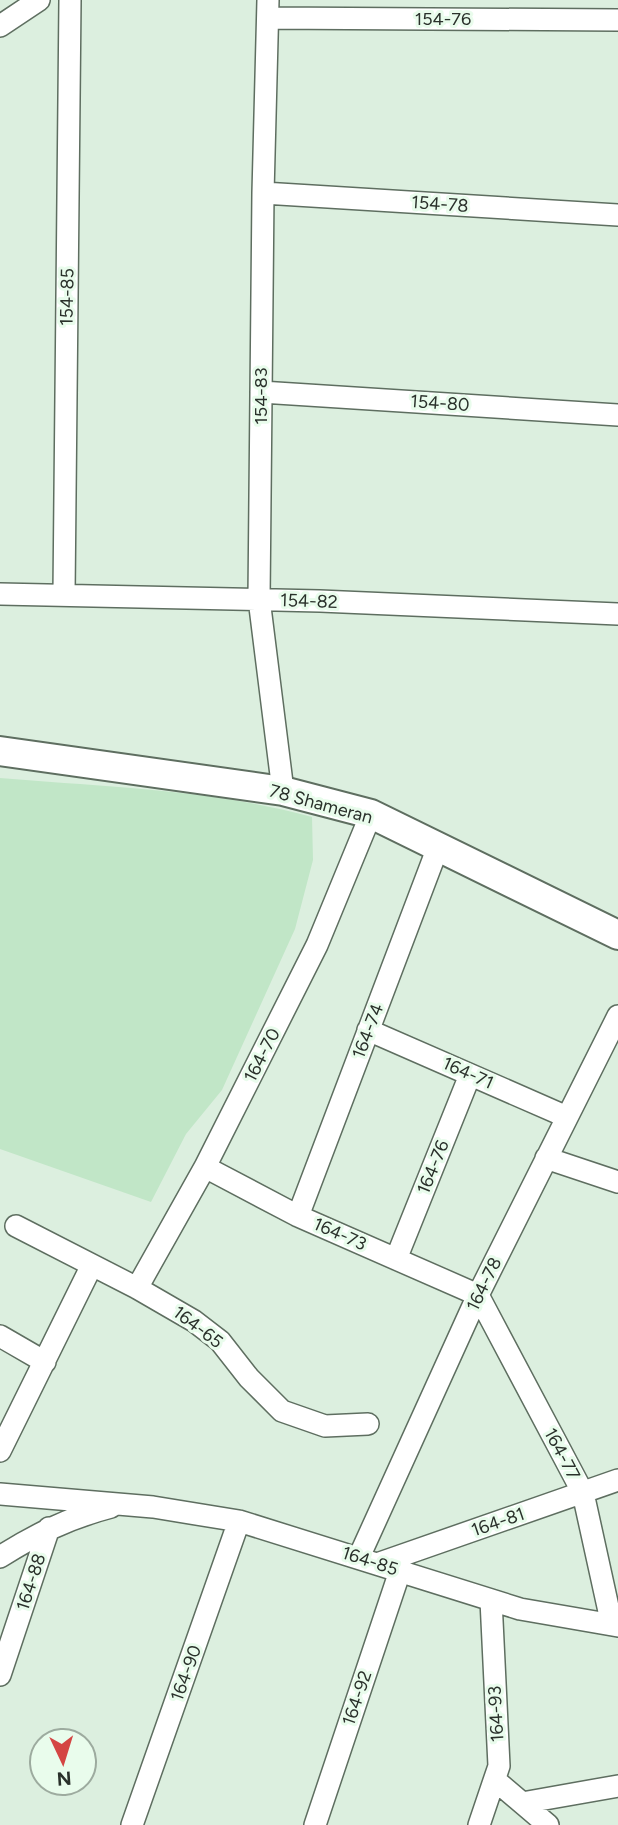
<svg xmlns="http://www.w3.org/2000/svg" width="618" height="1825" viewBox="0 0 618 1825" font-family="Figtree,sans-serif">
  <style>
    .green { fill: #c1e6c7 }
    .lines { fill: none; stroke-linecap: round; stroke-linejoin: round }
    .street-casing { stroke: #5e6e60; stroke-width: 24 }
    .secondary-casing { stroke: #5e6e60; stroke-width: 32 }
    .street { stroke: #fff; stroke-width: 21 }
    .secondary { stroke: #fff; stroke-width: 28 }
    .labels { text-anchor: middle; stroke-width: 6; stroke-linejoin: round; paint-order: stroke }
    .street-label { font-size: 18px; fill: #2a312b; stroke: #e9fcec }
  </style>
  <rect width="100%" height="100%" fill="#dcefdf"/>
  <!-- green -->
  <path class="green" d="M0,778C104,787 211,789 312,817L313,860L295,929L222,1090L186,1134L151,1202L0,1149Z"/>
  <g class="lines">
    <defs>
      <path id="street" d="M268,0L263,193L259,599L283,791
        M268,18L618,20
        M0,26L39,0
        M263,193L618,215
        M261,392L618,415
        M0,594L320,601L618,614
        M64,594L70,0
        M368,1030L567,1117
        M546,1158L618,1182
        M205,1167L298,1216L478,1295L583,1493L612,1625
        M298,1216L438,847
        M16,1226L137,1288L194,1321L220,1341L249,1378L282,1411L325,1426L368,1424
        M396,1259L470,1075
        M137,1288L205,1167L317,945L371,814
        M0,1336L45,1362
        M0,1451L92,1265
        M0,1494L153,1507L239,1521L520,1609L618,1626
        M0,1557C36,1534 69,1518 111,1507
        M359,1557L478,1295L618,1016
        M377,1564L618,1480
        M0,1675L49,1528
        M495,1780L548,1825
        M522,1803L618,1786
        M132,1825L239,1521
        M315,1825L400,1571
        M479,1825L499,1766L491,1600"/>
      <path id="secondary" d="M0,751L283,791L371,814L618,935"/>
    </defs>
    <!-- street casing -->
    <use href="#street" class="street-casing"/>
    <!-- secondary casing -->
    <use href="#secondary" class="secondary-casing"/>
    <!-- street -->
    <use href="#street" class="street"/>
    <!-- secondary -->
    <use href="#secondary" class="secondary"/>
  </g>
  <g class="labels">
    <!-- street labels -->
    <g class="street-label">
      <text x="443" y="25">154-76</text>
      <text transform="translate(440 204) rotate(4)" y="6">154-78</text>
      <text transform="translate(67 297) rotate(-89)" y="6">154-85</text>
      <text transform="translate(261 396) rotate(-90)" y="6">154-83</text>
      <text transform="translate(440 403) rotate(4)" y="6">154-80</text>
      <text transform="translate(309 601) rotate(2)" y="6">154-82</text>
      <text transform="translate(321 804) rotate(15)" y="6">78 Shameran</text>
      <text transform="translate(368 1031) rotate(-69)" y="6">164-74</text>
      <text transform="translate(262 1055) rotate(-63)" y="6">164-70</text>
      <text transform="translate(468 1073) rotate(24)" y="6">164-71</text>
      <text transform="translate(433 1167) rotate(-68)" y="6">164-76</text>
      <text transform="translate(340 1234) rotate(24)" y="6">164-73</text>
      <text transform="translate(484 1284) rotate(-64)" y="6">164-78</text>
      <text transform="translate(198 1327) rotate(37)" y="6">164-65</text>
      <text transform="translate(562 1454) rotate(62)" y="6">164-77</text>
      <text transform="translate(498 1522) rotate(-19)" y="6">164-81</text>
      <text transform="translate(370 1561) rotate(18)" y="6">164-85</text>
      <text transform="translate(31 1582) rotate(-72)" y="6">164-88</text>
      <text transform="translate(186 1673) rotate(-70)" y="6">164-90</text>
      <text transform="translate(357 1698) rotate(-71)" y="6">164-92</text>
      <text transform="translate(496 1714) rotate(-93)" y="6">164-93</text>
    </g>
  </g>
  <!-- north arrow -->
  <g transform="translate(63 1762) rotate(176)"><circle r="33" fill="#e9fcec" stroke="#9dab9f" stroke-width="2"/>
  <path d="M0-5L12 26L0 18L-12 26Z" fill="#d44543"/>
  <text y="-10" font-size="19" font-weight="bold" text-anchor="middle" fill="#2a312b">N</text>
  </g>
</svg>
